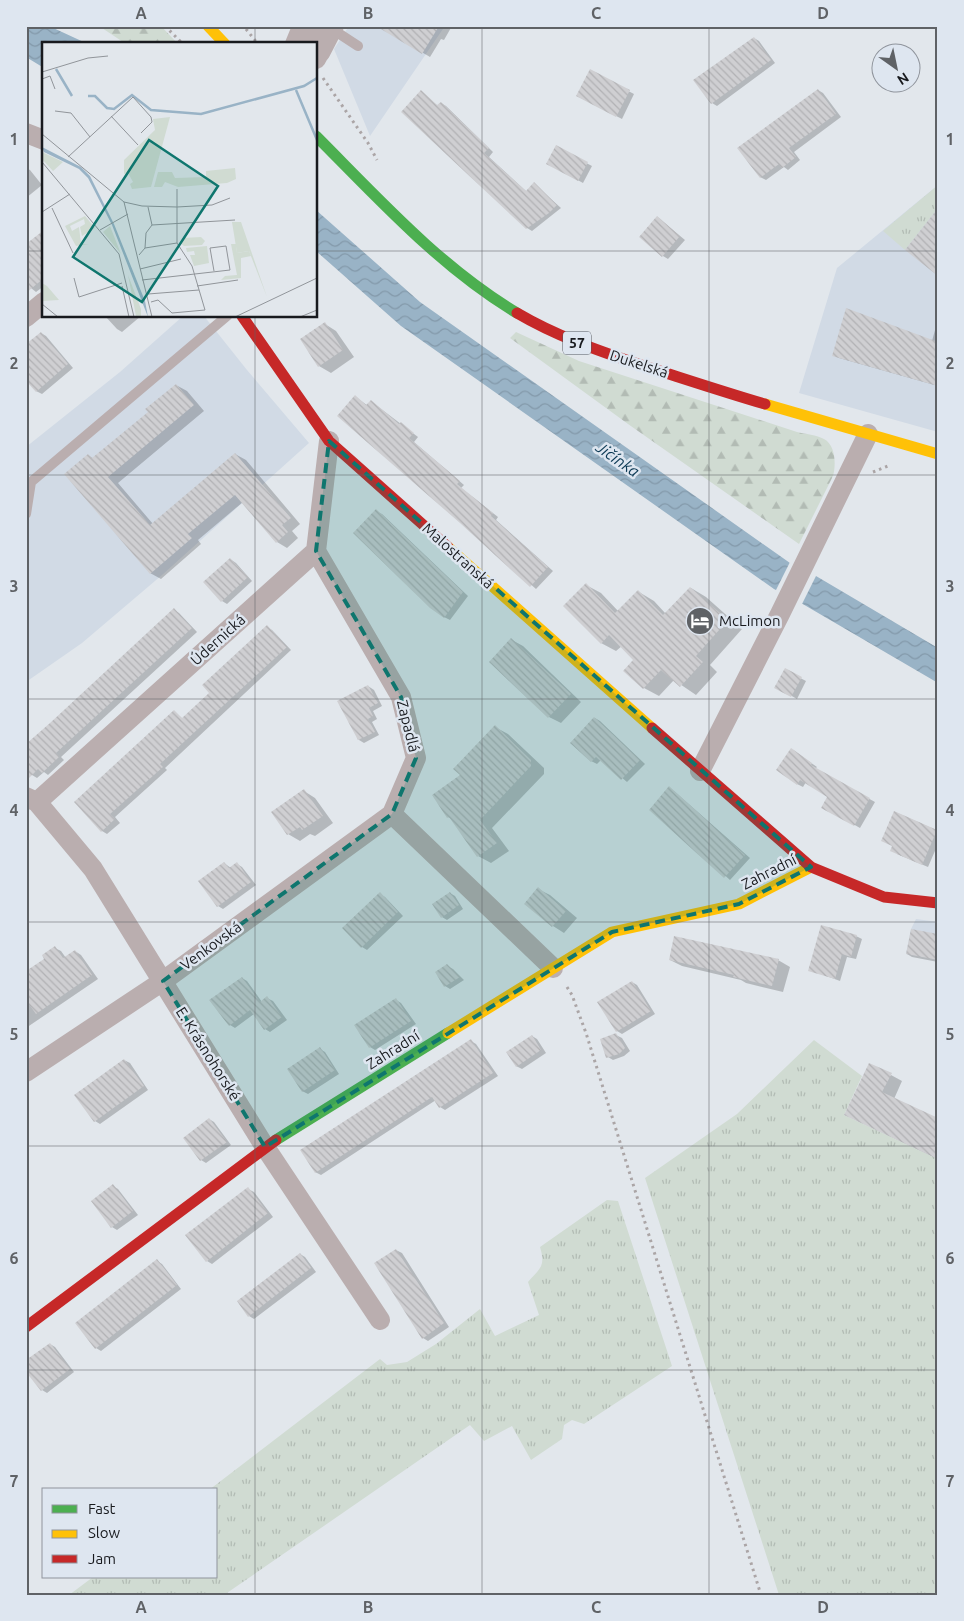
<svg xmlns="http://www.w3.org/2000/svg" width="964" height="1621" viewBox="0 0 964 1621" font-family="Ubuntu,sans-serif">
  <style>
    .built { fill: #d1dae5 }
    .grass { fill: url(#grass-tufts) }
    .forest { fill: url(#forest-firs) }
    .water { fill: url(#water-waves) }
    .pier { fill: #e2e7ec }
    .shadow { fill: #0003 }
    .building { fill: url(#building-back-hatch) }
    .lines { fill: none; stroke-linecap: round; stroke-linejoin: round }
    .path { stroke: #aba5a6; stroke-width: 3; stroke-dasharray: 2.5 4; stroke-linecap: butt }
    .lane { stroke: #baaeaf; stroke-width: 10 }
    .street { stroke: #baaeaf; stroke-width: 20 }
    .fast { stroke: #4caf50; stroke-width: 11 }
    .slow { stroke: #ffc107; stroke-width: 11 }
    .jam { stroke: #c62828; stroke-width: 11 }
    .marked { fill: #0f766e; fill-opacity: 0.2; stroke: #0f766e; stroke-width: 4; stroke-dasharray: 10 6; stroke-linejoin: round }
    .grid { fill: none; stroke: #5f6266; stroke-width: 1; stroke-opacity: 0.55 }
    .labels { text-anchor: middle; stroke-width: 5; stroke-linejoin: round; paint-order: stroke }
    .shield { fill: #dee6f0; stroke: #53575d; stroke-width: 1 }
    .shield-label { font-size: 14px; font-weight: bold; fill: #181a1e }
    .street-label { font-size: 15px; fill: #181a1e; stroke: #dee6f0 }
    .poi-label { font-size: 15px; fill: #181a1e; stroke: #dee6f0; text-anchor: start }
    .water-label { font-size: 16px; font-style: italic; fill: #0a3853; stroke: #dee6f0 }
    .inset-river { fill: none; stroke: #99b3c6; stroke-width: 2.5 }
    .inset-road { fill: none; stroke: #91959a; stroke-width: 1 }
    .view { fill: #0f766e; fill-opacity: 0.15; stroke: #0f766e; stroke-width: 2.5 }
    .inset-edge { fill: none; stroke: #181a1e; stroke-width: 2.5 }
    .neatline { fill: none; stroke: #5f6266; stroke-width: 2 }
    .grid-label { font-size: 16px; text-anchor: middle; font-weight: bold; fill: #5f6266 }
  </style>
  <defs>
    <pattern id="grass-tufts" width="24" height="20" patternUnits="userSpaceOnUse" patternTransform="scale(1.25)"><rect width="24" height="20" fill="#d0dbd2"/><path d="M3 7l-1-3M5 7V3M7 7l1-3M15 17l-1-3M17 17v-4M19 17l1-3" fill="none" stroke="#b2bbb4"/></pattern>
    <pattern id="forest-firs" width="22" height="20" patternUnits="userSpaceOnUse" patternTransform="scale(1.25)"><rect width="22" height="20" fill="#d0dbd2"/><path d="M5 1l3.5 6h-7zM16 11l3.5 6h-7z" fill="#b2bbb4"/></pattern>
    <pattern id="water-waves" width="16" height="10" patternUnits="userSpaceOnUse" patternTransform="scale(1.25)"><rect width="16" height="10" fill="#99b3c6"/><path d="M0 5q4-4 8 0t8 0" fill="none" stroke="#8399aa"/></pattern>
    <pattern id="building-back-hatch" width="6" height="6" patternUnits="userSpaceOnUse" patternTransform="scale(1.25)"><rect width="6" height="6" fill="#cfcfd2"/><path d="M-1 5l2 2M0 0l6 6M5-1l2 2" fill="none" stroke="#b1b1b4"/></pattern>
  </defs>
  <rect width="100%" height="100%" fill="#e2e7ec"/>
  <!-- built -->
  <path class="built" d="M349,26H445L370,136L334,49Z
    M938,185V432L799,393L837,268Z
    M183,316H204L247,370L309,443L162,575L82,643L26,682V447L120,372Z
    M916,919L938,922V960L906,954L911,929Z"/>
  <!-- grass -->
  <path class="grass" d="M938,185V208L905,250L883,231Z
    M814,1040L862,1076L844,1115L938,1159V1595H779L645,1178L737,1114Z
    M607,1200L618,1201L672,1366L584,1424L572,1420L564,1425L562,1439L531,1460L512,1426L484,1441L470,1425L224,1595H69L93,1577H216V1490H209L380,1359L387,1365L407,1362L436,1344L480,1309L495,1336L539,1315L528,1282C540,1268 546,1267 540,1247Z"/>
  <!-- forest -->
  <path class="forest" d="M99,26H161L178,44H126Z
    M516,332L579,361L797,432C805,434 817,435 824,439C836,445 836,466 833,476L799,544L628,424L510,338Z"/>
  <!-- water -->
  <path class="water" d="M26,26H49L88,44H44V68L26,57Z
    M316,210L420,302L790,563L816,576L938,648V683L801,603L774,589L401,326L316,251Z"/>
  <!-- pier -->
  <path class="pier" d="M791,560L817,574L801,606L775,592Z"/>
  <!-- shadow -->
  <path class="shadow" d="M382,26H452L444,40L441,39L430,57L381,28Z
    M754,38L759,41L775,63L717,106L712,103Z
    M590,71L634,94L622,119L577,96Z
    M818,90L823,93L841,117L794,152L800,160L788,170L784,167L766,180L760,177Z
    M421,92L438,106L441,103L446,106L493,152L489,157L527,192L534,184L561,208L532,231L527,228Z
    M556,147L592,166L583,183L548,164Z
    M26,168L30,170L42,185L26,198Z
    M657,217L685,240L668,259L663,256Z
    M44,231V286L36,292L26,284Z
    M105,316H141L122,332L117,329Z
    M938,319V386L839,358L834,355L932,341Z
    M325,324L336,331L354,357L331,373L319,366Z
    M41,333L46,336L73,368L42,394L36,391Z
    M176,385L187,391L204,411L118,483L153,524L235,454L246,460L300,524L292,531L298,538L287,548L277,542L243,502L198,540L201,544L161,579L150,573L88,455L94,459L149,412Z
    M356,397L368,406L376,405L418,437L414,442L464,485L461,488L498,517L496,520L553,571L536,589L339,416Z
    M376,511L382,514L468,596L450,620L444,617Z
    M230,559L236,563L252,581L227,604L222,601Z
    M586,585L601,593L619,612L639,592L654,601L666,614L691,588L706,597L742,629L710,665L717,672L696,695L674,680L659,696L644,688L635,660L622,646L616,651L601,643Z
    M174,610L179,613L197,632L61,757L64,760L48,775L44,772L37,778L32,775L26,769Z
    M267,627L272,630L291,650L165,768L167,770L115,817L120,823L107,834L102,831L76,802L174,712L183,719L211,693Z
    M512,640L523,646L581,702L561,723L549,717Z
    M785,670L806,681L797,699L776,687Z
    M368,686L374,690L382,706L373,711L377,719L372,722L379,735L364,743L359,740Z
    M595,718L600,721L645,764L627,782L601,760L597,764L591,761Z
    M495,727L508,734L544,768V774L492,828L509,851L491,863L478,856L453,820L448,817L462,775Z
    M797,753L817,767L815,769L875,802L860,828L823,807L829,797L806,782L803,787L797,784Z
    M304,791L315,798L333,823L315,836L310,834L300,841L288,834Z
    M674,791L750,858L730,880L651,809Z
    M895,812L938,831V844L928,867L897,854Z
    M224,863L231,868L237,864L242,867L256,885L223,909L218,906Z
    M538,889L550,895L577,918L564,933L553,926L526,904Z
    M450,893L455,896L463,909L447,920L442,917Z
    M380,894L385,897L403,916L367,950L362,947Z
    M856,936L862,939L856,959L847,957L840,981L810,970Z
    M938,936V962L912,957L907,954Z
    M55,948L61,951L66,958L75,951L81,955L98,979L26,1028V973L46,959Z
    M670,960H778L790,967L783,992L746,983L741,980L682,966Z
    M447,966L453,969L464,980L450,989L445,986Z
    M242,978L247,981L262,1002L267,998L273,1001L287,1020L270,1032L265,1029L254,1014L235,1028L230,1025Z
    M632,982L637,985L655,1014L622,1034L617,1031Z
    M396,1000L401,1003L416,1024L375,1050L370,1047Z
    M616,1035L622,1038L630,1051L624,1056L613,1060L608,1057Z
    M532,1036L537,1039L546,1053L522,1069L516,1066Z
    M471,1041L476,1044L498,1076L445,1110L440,1107L436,1100L321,1175L315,1172Z
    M320,1049L325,1052L339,1074L308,1094L302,1091Z
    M124,1060L130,1063L148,1090L100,1124L95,1121Z
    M891,1075L902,1081L894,1099L938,1120V1159L845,1115Z
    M209,1119L214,1122L231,1145L206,1163L201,1160L185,1138Z
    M113,1186L118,1189L138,1215L117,1230L112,1227Z
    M248,1189L254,1192L273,1217L212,1264L207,1261Z
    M396,1250L402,1253L449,1327L428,1341L423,1338Z
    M300,1254L305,1257L316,1272L254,1319L249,1316Z
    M157,1261L162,1264L181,1289L101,1351L96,1348Z
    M50,1344L55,1347L74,1372L47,1393L42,1390Z"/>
  <!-- building -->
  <path class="building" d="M376,26H439L422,54Z
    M754,37L771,60L711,104L693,80Z
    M590,69L630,90L616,117L576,96Z
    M818,89L836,114L789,148L796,157L782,168L779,164L760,178L737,148Z
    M421,90L437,105L441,102L489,148L484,153L526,191L534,182L557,205L549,213L526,229L401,112Z
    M556,145L588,162L578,181L546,164Z
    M938,208V276L905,250Z
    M657,216L680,236L662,257L639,237Z
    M44,230V278L26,293V244Z
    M846,308L938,342V386L832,356Z
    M325,322L343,350L318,367L300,339Z
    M41,332L68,364L36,392L26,381V344Z
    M176,384L194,405L108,477L150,525L235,453L291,518L282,525L288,532L276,543L235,495L188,534L192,538L150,574L64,474L88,454L92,458L148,412L145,409Z
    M355,395L366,405L371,400L399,424L401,422L414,433L409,438L460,481L457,484L493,513L491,516L548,567L530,587L460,523L337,416Z
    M376,509L463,592L444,618L430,608L353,533Z
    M230,558L248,577L221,602L203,582Z
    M586,583L615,613L638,590L663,615L690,587L728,620L696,656L703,662L680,687L661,670L643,689L623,671L633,660L609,635L601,644L563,606Z
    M174,608L192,628L56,753L59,757L42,773L38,769L26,781V744L50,723Z
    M267,625L287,647L160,764L163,767L110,814L115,819L101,832L74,802L174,710L182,718L209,693L202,685Z
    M511,638L571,694L548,718L489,662Z
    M785,668L802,677L791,697L774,688Z
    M368,685L378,703L369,708L373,716L368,719L375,732L358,740L337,701Z
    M594,717L640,760L621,780L596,757L591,762L570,743Z
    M495,725L531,760V766L480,820L497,843L477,857L449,817L447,818L432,795L460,775L453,769Z
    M791,748L812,763L811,765L870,798L854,826L821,808L827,797L800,780L797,785L776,770Z
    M669,786L745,855L724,878L649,810Z
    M304,789L323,816L302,830L300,827L287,835L271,812Z
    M894,811L937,830L922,865L890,851L892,846L881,841Z
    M224,862L229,868L237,862L251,882L217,907L198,881Z
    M538,887L566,911L552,927L524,904Z
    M380,892L398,912L361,948L342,928Z
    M450,892L459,905L441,918L432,904Z
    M821,925L857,935L851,957L842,954L835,979L808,971Z
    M911,929L938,934V960L906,954Z
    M674,936L779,959L772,986L733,977L734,975L669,960Z
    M55,946L63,958L75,950L92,975L36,1014L26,1000V971L44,959L42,955Z
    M447,964L460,977L444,987L435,972Z
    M242,977L260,1002L267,996L282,1017L264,1030L250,1010L229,1026L209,1000Z
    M632,981L651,1011L616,1032L597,1002Z
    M396,998L411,1021L369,1048L354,1025Z
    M616,1033L625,1048L619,1054L606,1058L600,1039Z
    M532,1035L541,1050L516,1067L506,1052Z
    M471,1039L493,1073L439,1108L432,1097L315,1173L300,1150Z
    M320,1047L335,1070L302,1092L287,1069Z
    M124,1059L144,1086L94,1122L74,1095Z
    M869,1063L892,1073L882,1092L938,1118V1159L844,1115Z
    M209,1118L227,1142L200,1161L183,1138Z
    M113,1184L133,1211L111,1228L91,1201Z
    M248,1187L268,1213L206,1262L185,1235Z
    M396,1249L444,1323L422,1339L374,1263Z
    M300,1253L311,1268L248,1317L237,1301Z
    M157,1259L177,1285L95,1349L75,1323Z
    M50,1343L70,1369L41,1391L26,1372V1360Z"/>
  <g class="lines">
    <!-- path -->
    <path class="path" d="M165,26L183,44
      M246,29L258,44
      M323,78L368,143L377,160
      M873,472L888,466
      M567,987L572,995L586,1033L761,1595"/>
    <!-- lane -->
    <path class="lane" d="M332,29L358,46
      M26,514L31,482L227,316"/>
    <!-- street -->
    <path class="street" d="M301,26C313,35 327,41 316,59
      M295,44L302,27
      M320,53L334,26
      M26,133L44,140
      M26,317L44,302
      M316,551L401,697L416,758L392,814L553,968
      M700,771L780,614L868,434
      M26,797L37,802L93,869L265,1147L380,1320
      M37,802L316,551L329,441
      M26,1072L163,981L392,814"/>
    <!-- fast -->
    <path class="fast" d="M316,136C379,199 440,267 517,313
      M276,1140L448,1033"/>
    <!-- slow -->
    <path class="slow" d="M208,26L225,44
      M765,404L938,454
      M448,547L652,728
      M448,1033L612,932L739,904L811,867"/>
    <!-- jam -->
    <path class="jam" d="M517,313C556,336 599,351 641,365C682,378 724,392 765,404
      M242,316L329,441L448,547
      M652,728L811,867L884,897L938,903
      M26,1327L276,1140"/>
  </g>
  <!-- marked area -->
  <path class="marked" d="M329,441L811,867L739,904L612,932L265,1147L163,981L392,814L416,758L401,697L316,551Z"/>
  <!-- grid -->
  <path class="grid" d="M255,26V44M482,26V1595M709,26V1595M26,251H44M316,251H938M255,316V1595M26,475H938M26,699H938M26,922H938M26,1146H938M26,1370H938"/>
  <!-- icons -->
  <defs>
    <symbol id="hotel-disc" viewBox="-11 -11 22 22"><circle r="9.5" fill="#5f6266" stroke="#dee6f0"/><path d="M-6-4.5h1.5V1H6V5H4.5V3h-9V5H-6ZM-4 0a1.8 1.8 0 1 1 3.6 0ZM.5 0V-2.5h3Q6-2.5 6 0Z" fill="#fff"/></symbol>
  </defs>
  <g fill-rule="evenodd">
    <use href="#hotel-disc" x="684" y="605" width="32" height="32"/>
  </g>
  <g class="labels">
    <!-- shield labels -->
    <rect class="shield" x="563" y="331.5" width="28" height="23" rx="4"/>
    <g class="shield-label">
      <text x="577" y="348">57</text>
    </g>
    <!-- street labels -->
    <g class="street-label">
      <text transform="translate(639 364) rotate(18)" y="5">Dukelská</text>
      <text transform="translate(458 556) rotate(42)" y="5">Malostranská</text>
      <text transform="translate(218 640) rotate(-42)" y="5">Údernická</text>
      <text transform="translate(408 726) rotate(76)" y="5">Zapadlá</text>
      <text transform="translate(769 872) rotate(-27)" y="5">Zahradní</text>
      <text transform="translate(211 946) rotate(-36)" y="5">Venkovská</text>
      <text transform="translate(393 1050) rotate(-32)" y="5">Zahradní</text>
      <text transform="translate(208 1054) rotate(58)" y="5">E. Krásnohorské</text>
    </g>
    <!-- poi labels -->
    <g class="poi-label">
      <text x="719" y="626">McLimon</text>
    </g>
    <!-- water labels -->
    <g class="water-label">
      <text transform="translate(618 459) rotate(35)" y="6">Jičínka</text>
    </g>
  </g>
  <!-- overview -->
  <g transform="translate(42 42)">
    <rect width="275" height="275" fill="#e2e7ec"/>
    <path d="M128,75L109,145L90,147L88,142L91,140L86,131L82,132V118L113,88L111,77ZM0,110L21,120L11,129L0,117ZM193,126L194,137L185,141L136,145L123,140L120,145H112L116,130H130L133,136L164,135V129ZM43,174L53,186L40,194L38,185L43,182L42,177L28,184L30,189L37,185L39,202H47L34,204L23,184ZM189,202H194L195,211L207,209L209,214L199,216V236L179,238L183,234L195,233Z" fill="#d0dbd2"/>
    <path d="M68,184L79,212L61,190ZM86,233L99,267V275L94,274Z" fill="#d0dbd2"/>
    <path d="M190,180H199L225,255L207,209L195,211ZM0,241L5,244L17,258L0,259Z" fill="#d0dbd2"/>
    <path d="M159,195L163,199L160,203L142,204L138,201L141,196ZM165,204L167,221L152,224L148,213H153L152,209L145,210L144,206Z" fill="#d0dbd2"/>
    <path d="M0,105L39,125L48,134L72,182L103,259L106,275L70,183L46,136L37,127L2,110Z" fill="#99b3c6"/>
    <path class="inset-river" d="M14,27L30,54M254,48L275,98M46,54H53L65,66L72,67L90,53L109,68L159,72L262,44L275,36"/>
    <path class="inset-road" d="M0,30L46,16L66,14M0,37L8,34L13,47M13,69L29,71L48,95M69,74L96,103M0,92L82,160L110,275M26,115L91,55L109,75L110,80L99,91M0,120L77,212L92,275M82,160L100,164L135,165L170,163L188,156M10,166L31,211M0,170L28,152M110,183L193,178M58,188L86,172M103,206L104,191L110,183L106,165M97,213L103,206L135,201M98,227L139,217M32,236L37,255L80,241M100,238L188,228L184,204L168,206L172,229M80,244L87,275M155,244L196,238M106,252L157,248M109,260L116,258L130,271L163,268L150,224L135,201V147M0,262L16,275M193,275L275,236M258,275L275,268"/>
    <path class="view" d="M107,98L176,144L100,260L31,215Z"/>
    <rect width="275" height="275" class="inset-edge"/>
  </g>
  <!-- border -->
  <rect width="964" height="1621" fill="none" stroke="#dee6f0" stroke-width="55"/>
  <!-- legend -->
  <rect x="42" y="1488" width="175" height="90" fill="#dee6f0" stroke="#8f949c"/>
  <rect x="52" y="1505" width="25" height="8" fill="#4caf50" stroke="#8f949c"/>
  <text x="88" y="1514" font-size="15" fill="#181a1e">Fast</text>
  <rect x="52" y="1530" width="25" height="8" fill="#ffc107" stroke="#8f949c"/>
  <text x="88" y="1538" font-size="15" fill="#181a1e">Slow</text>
  <rect x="52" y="1555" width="25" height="8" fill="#c62828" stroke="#8f949c"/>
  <text x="88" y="1564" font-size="15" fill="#181a1e">Jam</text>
  <!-- north arrow -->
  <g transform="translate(896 68) rotate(147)"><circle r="24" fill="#dee6f0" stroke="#8f949c"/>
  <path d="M0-4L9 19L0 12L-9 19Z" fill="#5f6266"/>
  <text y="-8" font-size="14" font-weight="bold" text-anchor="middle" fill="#181a1e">N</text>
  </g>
  <rect x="28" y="28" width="908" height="1566" class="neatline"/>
  <g class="grid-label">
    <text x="141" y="19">A</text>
    <text x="368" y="19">B</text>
    <text x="596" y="19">C</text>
    <text x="823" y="19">D</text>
    <text x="14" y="145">1</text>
    <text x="950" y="145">1</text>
    <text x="14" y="369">2</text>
    <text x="950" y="369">2</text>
    <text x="14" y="592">3</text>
    <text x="950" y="592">3</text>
    <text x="14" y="816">4</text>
    <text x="950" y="816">4</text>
    <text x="14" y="1040">5</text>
    <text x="950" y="1040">5</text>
    <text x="14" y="1264">6</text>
    <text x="950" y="1264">6</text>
    <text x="14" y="1487">7</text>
    <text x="950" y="1487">7</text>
    <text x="141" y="1613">A</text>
    <text x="368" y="1613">B</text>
    <text x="596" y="1613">C</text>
    <text x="823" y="1613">D</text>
  </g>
</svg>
